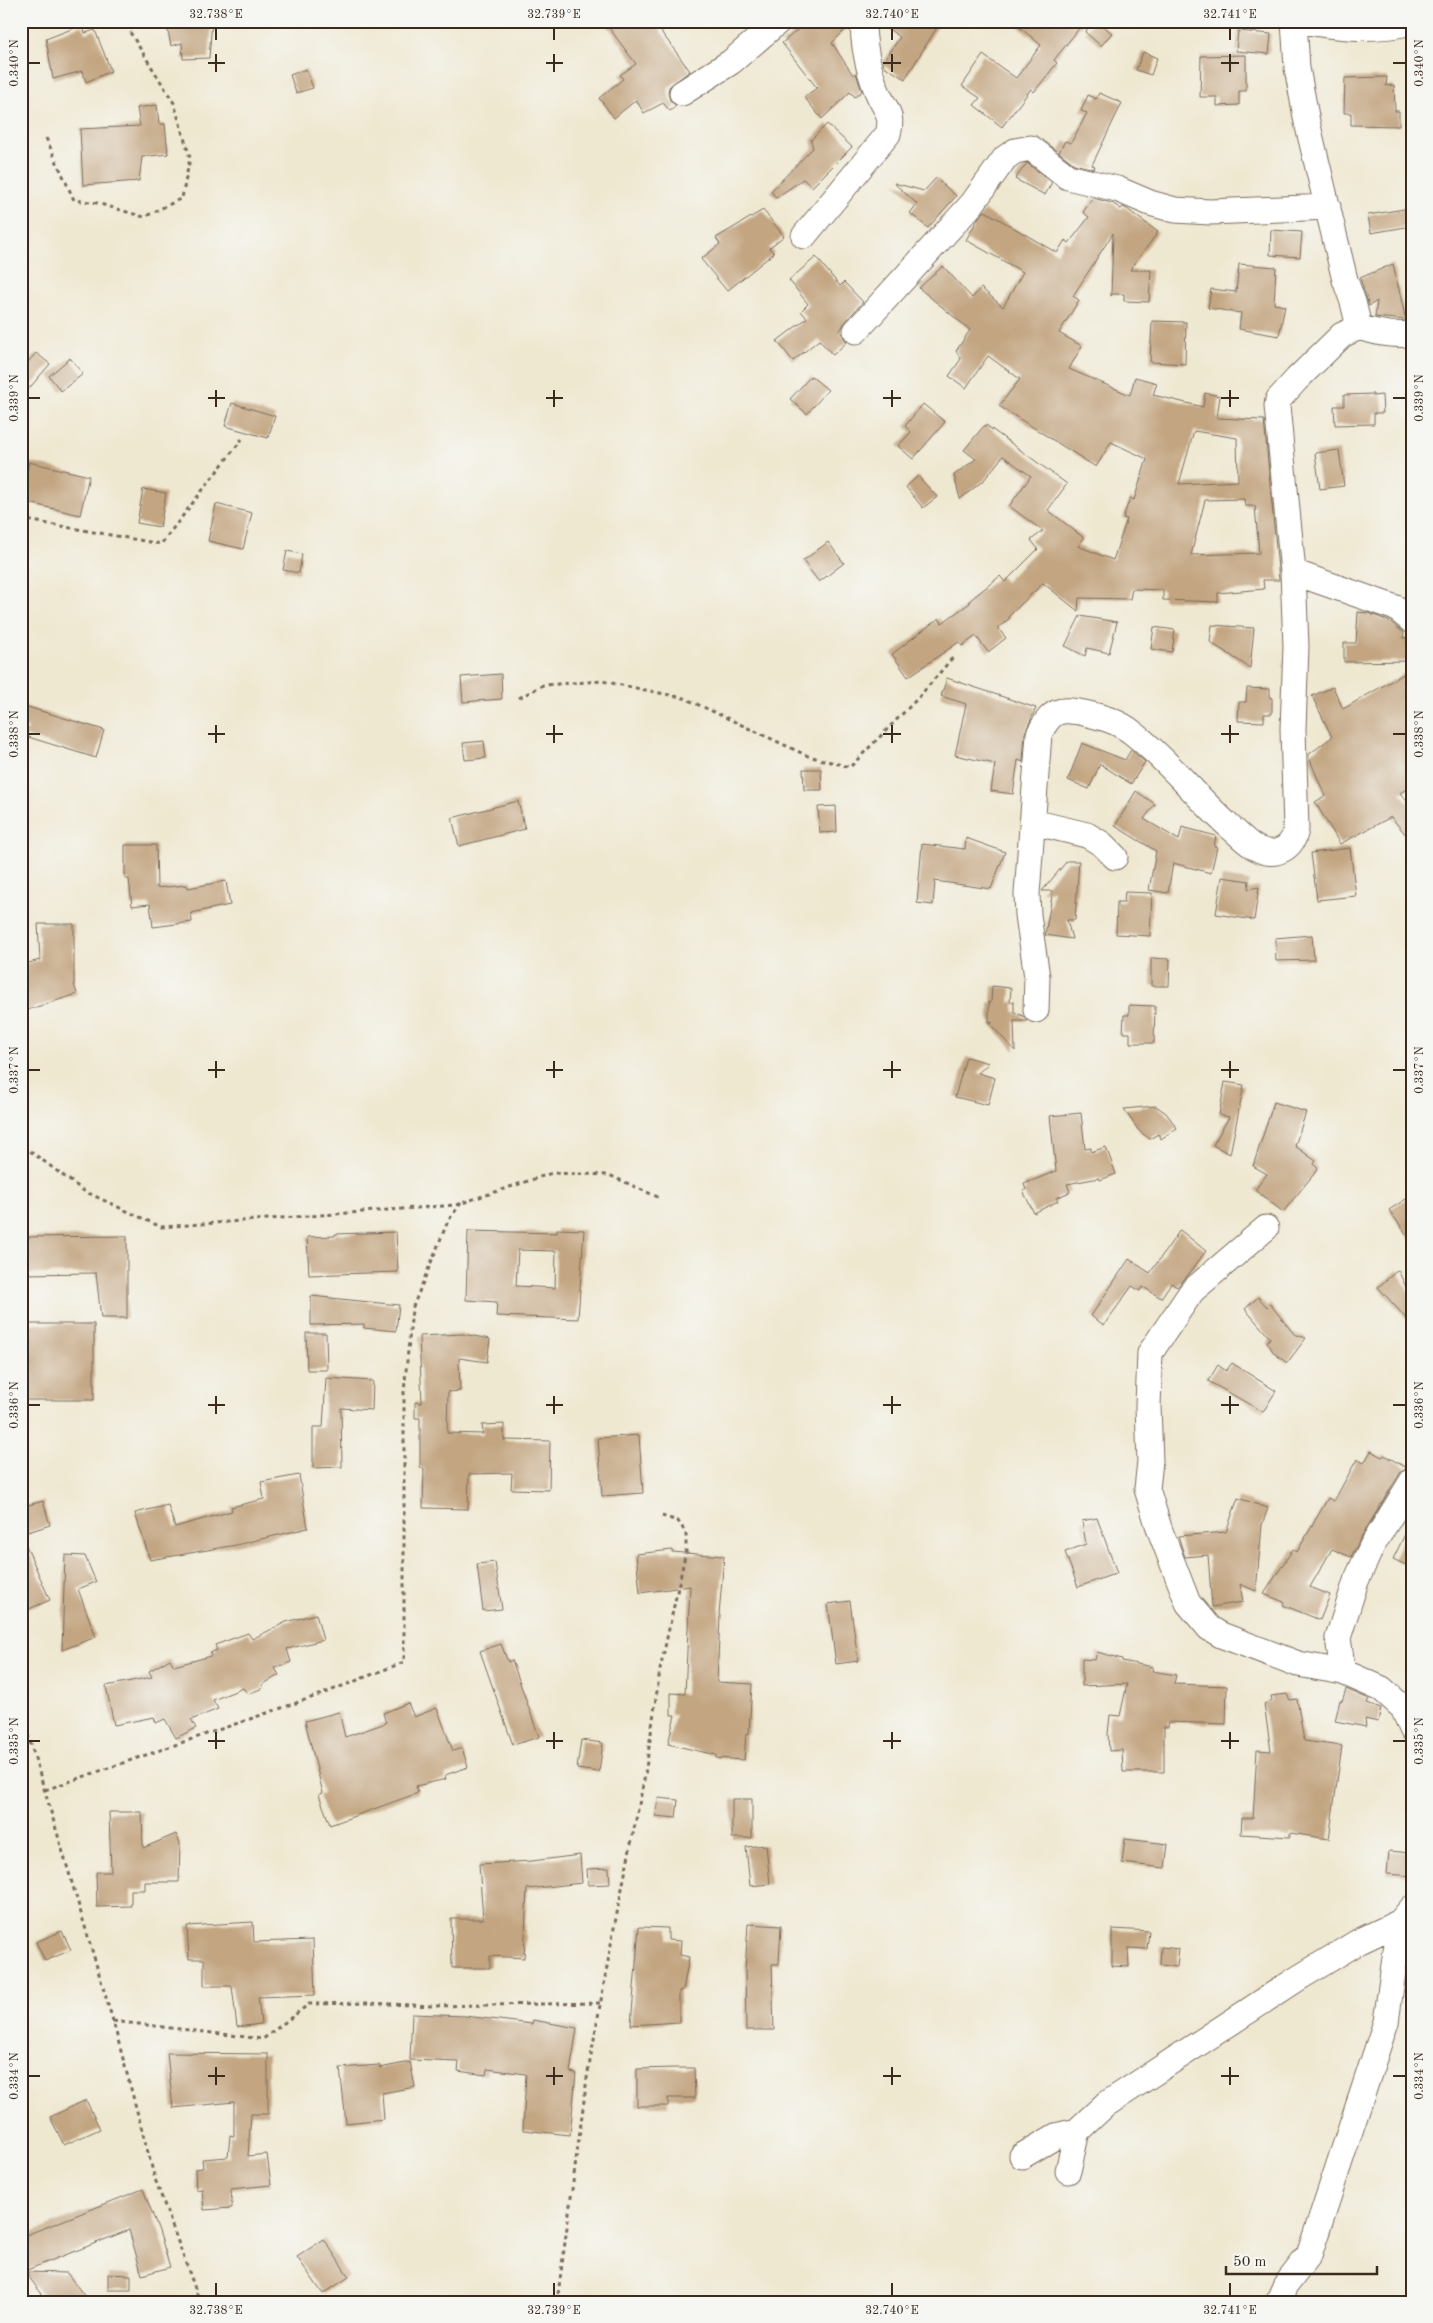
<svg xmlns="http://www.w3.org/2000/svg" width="1433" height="2323" viewBox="0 0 1433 2323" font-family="'Old Standard TT',serif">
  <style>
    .building { fill: #c3a581; fill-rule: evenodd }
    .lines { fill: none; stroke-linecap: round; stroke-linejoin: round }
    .minor-casing { stroke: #7a6c5d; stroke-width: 27 }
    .path { stroke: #7a6c5d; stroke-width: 3; stroke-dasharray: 4 4; stroke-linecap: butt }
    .minor { stroke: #fff; stroke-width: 25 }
    .ticks { fill: none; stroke: #3b2a1e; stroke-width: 2 }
    .neatline { fill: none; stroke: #3b2a1e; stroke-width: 2 }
    .ticks-label { font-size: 12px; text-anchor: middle; fill: #3b2a1e }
  </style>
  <rect width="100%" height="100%" fill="#f6f6f2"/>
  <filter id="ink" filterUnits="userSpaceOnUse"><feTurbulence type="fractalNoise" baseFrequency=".02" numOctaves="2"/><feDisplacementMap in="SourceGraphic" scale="10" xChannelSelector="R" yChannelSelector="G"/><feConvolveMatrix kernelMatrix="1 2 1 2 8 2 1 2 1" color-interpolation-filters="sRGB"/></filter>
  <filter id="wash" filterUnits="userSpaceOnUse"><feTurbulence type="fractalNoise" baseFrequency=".0096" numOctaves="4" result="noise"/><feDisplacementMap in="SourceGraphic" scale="20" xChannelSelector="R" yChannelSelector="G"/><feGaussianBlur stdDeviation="1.12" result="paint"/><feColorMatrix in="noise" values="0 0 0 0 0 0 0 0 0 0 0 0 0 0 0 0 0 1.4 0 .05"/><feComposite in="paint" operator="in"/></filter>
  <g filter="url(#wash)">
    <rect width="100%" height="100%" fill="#efe8d1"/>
    <g id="blocks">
      <!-- building -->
      <path class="building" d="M166,21H212L209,58L183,59L182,43L171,46Z
        M604,21H653L690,71L669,87L668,93L670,100L676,106L670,111L663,103L644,113L636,100L614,118L599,98L623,79L620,75L636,64Z
        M808,21H849V26L832,43L853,75L856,73L862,91L855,97L850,92L822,119L804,97L817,88L782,43Z
        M877,21H941L905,79L884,66L883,63L900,37Z
        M1012,21H1085L1054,60L1057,63L1034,92L1031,89L1002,127L974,105L980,98L962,86L983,55L1016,78L1041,45Z
        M1094,21H1097L1112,33L1101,46L1085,32Z
        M82,25L85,33L95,30L111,71L86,82L82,71L53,79L46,39Z
        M1238,31L1271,34L1269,54L1236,51Z
        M1143,52L1157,58L1151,75L1136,70Z
        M1246,55V91H1239V105L1217,106V97H1200L1201,56Z
        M306,69L313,88L296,93L290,75Z
        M1387,77L1386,86L1394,85L1395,111H1399V126L1351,125V113H1344L1345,78Z
        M1099,93L1122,103L1092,165L1095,166L1094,169L1074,164L1059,152L1065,141L1071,143L1087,113L1081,111L1088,95L1096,99Z
        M157,105L159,124H165L168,154L142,157L139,181L83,185L80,129L140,126L137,108Z
        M827,124L852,147L812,187L803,179L776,198L771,191L813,148L811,140Z
        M1027,163L1052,182L1045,195L1015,179Z
        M936,178L956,196L928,228L910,213L917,204L894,183L924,191Z
        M1093,198L1112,203L1121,209L1123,207L1127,209L1158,232L1130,270H1151L1149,302L1124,301V294H1112L1111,296L1113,233L1073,296L1079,300L1059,333L1082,346L1069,369L1130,395L1135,377L1157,383L1153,395L1203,407L1205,393L1220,396L1217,418L1264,420L1279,580H1263L1264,589L1218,593V602L1163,600V590L1132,589L1130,599L1079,598L1078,611L1043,583L1009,616L1010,618L998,628L1006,638L988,652L976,636L962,646L959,642L908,677L892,654L939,618L942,623L970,603L969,601L1000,576L1005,582L1038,549L1031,540L1043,531L1009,506L1031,476L1003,456L984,480L960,499L954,475L976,459L964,450L983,427L986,425L1067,484L1048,510L1084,538L1078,546L1113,560L1127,519L1123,518L1130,498L1134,500L1147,459L1111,442L1096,467L999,406L1020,379L988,356L966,388L949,376L961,359L956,351L970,330L919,288L943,266L972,298L981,288L1003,307L1023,272L966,240L979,217L985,211L1057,253L1065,240L1069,243L1089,217L1083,212ZM1194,431L1237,438L1238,481L1179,484ZM1244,499L1245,506H1255L1259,553L1191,555L1205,500Z
        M1410,208L1412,226L1371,233L1368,215Z
        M763,210L784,236L769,248L774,253L727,291L701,259L720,244L716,238Z
        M1271,230L1302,232L1300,257L1270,255Z
        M816,257L840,286L844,282L863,302L845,322L840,331L847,342L833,355L819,340L793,361L777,341L807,318L801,311L808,304L789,280Z
        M1239,264L1276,267L1274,304L1285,306L1279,336L1239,329L1241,313L1208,308L1211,289L1236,292Z
        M1393,264L1406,320L1375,317L1377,301L1369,306L1360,278Z
        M1152,321L1186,322L1185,364L1150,362Z
        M36,353L50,364L21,398V370Z
        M70,358L83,374L61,391L49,376Z
        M811,376L828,390L807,414L790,399Z
        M1373,394V396L1382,395L1383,413H1374V424L1335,425L1334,406H1344V395Z
        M232,403L275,416L268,438L225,426Z
        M923,404L945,422L913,459L898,446L911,432L905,426Z
        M1339,450L1344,486L1320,489L1315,453Z
        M29,462L89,476L80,515L21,501Z
        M918,476L937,497L923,508L906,487Z
        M143,489L166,493L160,527L137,523Z
        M216,504L252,513L243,549L208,541Z
        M828,542L844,563L819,582L803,561Z
        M287,551L302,554L299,573L283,570Z
        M1358,612L1368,613L1389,621L1404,633L1403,638H1412V661L1344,662V643H1356Z
        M1080,616L1117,622L1109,653L1087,648L1085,656L1065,646Z
        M1212,625L1254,628L1250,668L1210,642Z
        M1154,627L1175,630L1172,652L1151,649Z
        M1412,669V786L1400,793L1412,807V842L1391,817L1340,844L1315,802L1325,796L1308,755L1332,737L1312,696L1333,687L1343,709Z
        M501,674L502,699L463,702L461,677Z
        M947,678L1036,708L1025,733L1023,762L1018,760L1013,794L991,791L995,764L955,755L966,704L941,696Z
        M1247,688L1270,689V698H1272V714H1264V722L1238,721L1239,702H1246Z
        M21,705L104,730L96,758L25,736L28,728L21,727Z
        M484,741L486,758L465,760L463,743Z
        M1082,743L1125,760L1131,750L1145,762L1131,784L1100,764L1089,789L1068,780Z
        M803,769H821L822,790H804Z
        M1136,791L1155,804L1144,819L1179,840L1182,827L1216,836L1214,846L1217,847L1211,873L1173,863L1168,893L1149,890L1156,851L1115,826Z
        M518,801L525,829L459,846L452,818Z
        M836,806L837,832L820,833L818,807Z
        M966,838L1005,852L991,889L935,881L933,905L917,903L922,844L965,849Z
        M125,845H156L157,888L187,885L188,888L226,881L230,905L191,913L192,922L153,927L150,904L132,906L129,879H125Z
        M1350,848L1356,896L1317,900L1311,853Z
        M1067,861H1079L1075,920H1067L1072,939L1045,935L1053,891H1042Z
        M1222,877L1249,881L1248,889L1259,887L1254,920L1216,914Z
        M1125,892L1152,893L1150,936L1116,934L1117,902H1124Z
        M38,924H74V984L77,994L21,1012V965L40,960Z
        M1312,935L1314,960L1276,961L1275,938Z
        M1151,958L1170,959L1169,986H1151Z
        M992,986L1011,988L1010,1003L1014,1001V1012L1023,1016L1027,1021H1014L1015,1051L991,1025L992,1022H989V1002L991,1003Z
        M1129,1005L1155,1006L1154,1043H1130V1033H1123L1124,1015H1129Z
        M966,1057L989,1063L978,1073L995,1078L988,1105L955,1097Z
        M1225,1082L1244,1085L1230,1154L1213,1145L1229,1117L1219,1115Z
        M1274,1102L1306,1112L1295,1146L1316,1161L1314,1164L1318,1169L1283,1212L1255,1190L1267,1174L1253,1166Z
        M1156,1106L1166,1113L1177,1128L1161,1139L1158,1134L1150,1139L1139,1131L1124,1109Z
        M1081,1113L1085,1149L1091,1148V1152L1106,1147L1116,1174L1100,1180L1099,1178L1067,1184L1070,1192L1056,1198L1058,1201L1034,1213L1023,1191L1026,1190L1024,1184L1056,1171L1050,1116Z
        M1412,1195V1242L1389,1210Z
        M557,1229L584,1230L578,1319L496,1316L497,1302L466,1300L468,1231L557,1233ZM518,1250L556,1251L555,1288L516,1286Z
        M1180,1230L1206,1251L1189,1274L1177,1287L1171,1283L1161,1298L1143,1287L1140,1291L1132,1286L1104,1325L1091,1316L1129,1259L1150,1273Z
        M396,1232L398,1272L309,1275L307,1237L335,1236V1234Z
        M127,1236V1318H101L96,1273L21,1274V1237Z
        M1398,1270L1412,1300V1325L1378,1287Z
        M311,1296L399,1305L396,1331L364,1328V1324L311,1325Z
        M1258,1297L1267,1307L1270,1304L1294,1334L1306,1338L1287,1363L1274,1353L1267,1342L1270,1338L1245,1309Z
        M21,1324H94V1400H21Z
        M306,1333H326L327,1370H307Z
        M463,1334L490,1339L487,1362L459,1358L460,1391L448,1392L447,1433L483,1434L482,1425L504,1424V1440L550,1441L549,1490L511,1489L512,1473L469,1474L468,1509L423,1508L424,1468H420V1418H415V1402L422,1403L419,1336Z
        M1232,1363L1276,1391L1263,1412L1208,1381L1218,1365L1226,1371Z
        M326,1378L373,1381L372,1410L341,1408L342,1467L313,1468V1427H323Z
        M639,1435L643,1493L602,1496L598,1438Z
        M1371,1451L1382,1457L1384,1455L1407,1468L1400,1473L1360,1539L1351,1557L1332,1549L1310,1587L1330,1595L1320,1620L1283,1605L1284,1602L1264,1594L1293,1549L1297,1552L1328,1498L1334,1501L1357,1459L1364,1463Z
        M299,1475L308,1528L236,1545L150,1560L135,1513L168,1505L175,1527L232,1511L231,1507L264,1499L261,1482Z
        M1238,1498L1268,1508L1262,1525L1256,1591L1240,1584L1243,1602L1212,1607L1208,1555L1185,1557L1178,1536L1226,1532Z
        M43,1501L50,1525L28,1532L21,1507Z
        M1412,1509V1568L1393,1559L1410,1524L1404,1521Z
        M1097,1518L1117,1573L1078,1587L1065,1552L1086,1544L1082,1521Z
        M21,1534L50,1600L29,1609L21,1590Z
        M672,1550V1552L724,1556L719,1615H720L717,1682L752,1684L749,1734L746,1733L744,1760L716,1758V1755L668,1744L675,1715H671V1693L685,1694L690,1586L640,1593L636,1554Z
        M65,1555L85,1556L96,1582L78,1589L96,1637L62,1650Z
        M495,1562L502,1609L483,1611L477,1564Z
        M850,1601L858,1661L836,1664L828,1604Z
        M316,1614L323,1640L287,1649L291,1662L275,1668L279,1675L262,1685L263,1688L248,1694L243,1688L213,1700L218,1709L191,1720L196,1728L176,1738L165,1719L156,1723L154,1717L114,1725L106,1686L152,1677L149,1671L170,1659L174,1666L211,1656L210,1653L217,1650L215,1645L248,1633L252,1639L286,1622Z
        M501,1644L508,1662L512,1660L539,1737L513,1745L480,1651Z
        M1097,1652L1122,1659V1661L1153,1667L1152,1671L1176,1675L1174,1684L1227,1686L1226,1724L1169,1722L1168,1727H1164V1772H1123L1122,1750L1109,1751L1108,1734L1110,1715L1120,1716L1127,1684L1082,1686V1659L1095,1660Z
        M1346,1689L1369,1699L1367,1703L1381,1708L1378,1722L1365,1719L1366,1727L1335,1721L1340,1700L1342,1701Z
        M1287,1694L1290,1700L1297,1699L1304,1741L1342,1746L1329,1839L1290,1833V1837L1241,1834L1242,1818H1253L1257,1750L1271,1751L1264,1704L1272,1701L1271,1696Z
        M408,1703L414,1717L437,1708L453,1751L462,1748L468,1767L445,1775L446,1779L416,1786L418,1793L330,1825L319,1795L323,1793L305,1721L339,1712L345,1737L386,1723L383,1713Z
        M581,1740L603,1743L599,1772L577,1769Z
        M658,1798L678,1800L676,1818L656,1816Z
        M732,1799H752V1838H732Z
        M109,1812H142L143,1848L176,1834L180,1843L179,1882H145V1890H131V1906L97,1907L96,1872H111Z
        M1125,1839L1168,1844L1165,1868L1122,1863Z
        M766,1845L770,1884L750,1886L746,1847Z
        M1389,1851L1412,1853V1876L1387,1874Z
        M580,1855L582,1883L527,1889L524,1958L490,1956V1968H452L451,1919H483L479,1864L532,1861Z
        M609,1868L610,1884L588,1885L587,1869Z
        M253,1922L254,1942L313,1940L315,1995L258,1997L261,2024L237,2027L232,1986H204V1959H189L187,1926Z
        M748,1924L781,1926L779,1964H772L774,2030H746L745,1970Z
        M639,1927L668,1928V1940L681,1941L680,1955L689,1957L683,1990L679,1991V2022L631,2025Z
        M1112,1929L1149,1931L1147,1949L1128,1948L1129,1967L1112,1966Z
        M62,1931L71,1950L45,1961L36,1942Z
        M1161,1947L1179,1949L1177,1967L1160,1965Z
        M412,2014L465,2016L532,2024L533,2020L577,2028L570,2072L576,2073L570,2135L523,2130L526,2074L487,2069L486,2075L458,2071L459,2062L410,2060Z
        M167,2053L268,2054V2114H251L248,2156L267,2154L271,2185L231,2189L232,2208L204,2210L202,2189L196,2190L195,2169L203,2168L202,2159L228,2157L230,2135L234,2136V2102L173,2108Z
        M410,2062L415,2087L382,2093L384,2119L346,2123L340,2068L379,2065L380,2068Z
        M675,2068H694L695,2098H668V2106H637V2069Z
        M86,2100L100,2129L64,2145L50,2117Z
        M143,2189L159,2231L170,2267L142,2275L129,2230L27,2270L21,2257V2237Z
        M324,2239L349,2277L323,2294L297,2257Z
        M25,2272L67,2273L89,2302H48Z
        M108,2274L131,2275V2290H108Z"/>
    </g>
  </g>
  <g filter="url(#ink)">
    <use href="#blocks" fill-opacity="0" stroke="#7a6c5d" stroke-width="1"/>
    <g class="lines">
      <defs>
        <path id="minor" d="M1302,21C1340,28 1375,31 1412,22
          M682,93L731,62L779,21
          M804,236L888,134C894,113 884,109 877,91C868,70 863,43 863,21
          M1359,327C1376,333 1393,336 1412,334
          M856,331L972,204L1005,158L1015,151L1031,148L1068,177L1117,189L1150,203L1175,210L1210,212L1328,207
          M1293,572L1396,608L1412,621
          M1033,822L1087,835L1102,844L1115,857
          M1036,1010L1037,977L1028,915L1027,894L1039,734C1052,710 1058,708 1084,713C1102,717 1118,721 1133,733C1169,761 1197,798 1231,828C1239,834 1248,845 1258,849C1276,858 1293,848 1296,829L1293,729L1296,646L1293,572L1277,406L1278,400L1297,379L1342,335L1359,327L1353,302L1345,280L1307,122L1297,68L1294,21
          M1266,1228L1192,1291L1150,1353L1148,1406L1150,1461L1147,1489L1159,1528L1188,1603L1209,1628L1221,1635L1298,1664L1343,1672L1382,1689L1403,1708L1412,1729
          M1343,1672L1338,1638L1356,1581L1372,1546L1412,1481
          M1022,2156L1056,2136L1077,2131
          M1068,2171L1077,2131L1105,2105L1297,1979L1358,1942L1400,1922L1412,1908
          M1278,2302L1285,2286L1309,2255L1386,2022L1400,1922"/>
      </defs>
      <!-- minor casing -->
      <use href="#minor" class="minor-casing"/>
      <!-- path -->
      <path class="path" d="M46,138L74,200L97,203L144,217L182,198L190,158L174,103L123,21
        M21,519L161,544L242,439
        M519,698L543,685L602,681L684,698L808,756L850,767L919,697L954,656
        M30,1151L84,1191L161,1227L456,1205L552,1173L609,1175L660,1198
        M21,1711L113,2021L155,2179L200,2302
        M45,1790L322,1694L404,1662V1392L412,1309L448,1221L461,1203
        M113,2021L263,2039L309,2004L368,2003L433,2006L601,2003
        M557,2302L587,2078L614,1928L645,1775L660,1670L686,1551V1533L678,1521L662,1516"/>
      <!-- minor -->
      <use href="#minor" class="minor"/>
    </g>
  </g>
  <!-- ticks -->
  <path class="ticks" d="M216,28V40M554,28V40M892,28V40M1230,28V40M216,54V72M554,54V72M892,54V72M1230,54V72M28,63H40M208,63H225M546,63H563M883,63H901M1221,63H1239M1393,63H1406M216,390V407M554,390V407M892,390V407M1230,390V407M28,398H40M208,398H225M546,398H563M883,398H901M1221,398H1239M1393,398H1406M216,725V743M554,725V743M892,725V743M1230,725V743M28,734H40M208,734H225M546,734H563M883,734H901M1221,734H1239M1393,734H1406M216,1061V1078M554,1061V1078M892,1061V1078M1230,1061V1078M28,1070H40M208,1070H225M546,1070H563M883,1070H901M1221,1070H1239M1393,1070H1406M216,1396V1414M554,1396V1414M892,1396V1414M1230,1396V1414M28,1405H40M208,1405H225M546,1405H563M883,1405H901M1221,1405H1239M1393,1405H1406M216,1732V1749M554,1732V1749M892,1732V1749M1230,1732V1749M28,1741H40M208,1741H225M546,1741H563M883,1741H901M1221,1741H1239M1393,1741H1406M216,2067V2085M554,2067V2085M892,2067V2085M1230,2067V2085M28,2076H40M208,2076H225M546,2076H563M883,2076H901M1221,2076H1239M1393,2076H1406M216,2283V2296M554,2283V2296M892,2283V2296M1230,2283V2296"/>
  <!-- margin -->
  <rect width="1433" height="2323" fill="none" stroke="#f6f6f2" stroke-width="55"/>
  <!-- scale -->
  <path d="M1226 2266v8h151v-8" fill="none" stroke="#3b2a1e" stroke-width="2.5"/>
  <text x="1233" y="2266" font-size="15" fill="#3b2a1e" stroke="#f6f6f2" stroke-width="4" paint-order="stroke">50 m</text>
  <rect x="28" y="28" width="1378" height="2268" class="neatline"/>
  <g class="ticks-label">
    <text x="216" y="18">32.738°E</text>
    <text x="554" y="18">32.739°E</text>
    <text x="892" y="18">32.740°E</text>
    <text x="1230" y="18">32.741°E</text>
    <text transform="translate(14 63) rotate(-90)" y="4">0.340°N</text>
    <text transform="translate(1419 63) rotate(-90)" y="4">0.340°N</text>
    <text transform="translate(14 398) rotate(-90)" y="4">0.339°N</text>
    <text transform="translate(1419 398) rotate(-90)" y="4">0.339°N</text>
    <text transform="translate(14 734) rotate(-90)" y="4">0.338°N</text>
    <text transform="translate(1419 734) rotate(-90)" y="4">0.338°N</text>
    <text transform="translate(14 1070) rotate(-90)" y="4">0.337°N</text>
    <text transform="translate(1419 1070) rotate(-90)" y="4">0.337°N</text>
    <text transform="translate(14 1405) rotate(-90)" y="4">0.336°N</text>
    <text transform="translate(1419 1405) rotate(-90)" y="4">0.336°N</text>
    <text transform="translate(14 1741) rotate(-90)" y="4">0.335°N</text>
    <text transform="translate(1419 1741) rotate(-90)" y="4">0.335°N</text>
    <text transform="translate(14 2076) rotate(-90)" y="4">0.334°N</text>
    <text transform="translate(1419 2076) rotate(-90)" y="4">0.334°N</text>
    <text x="216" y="2314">32.738°E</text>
    <text x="554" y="2314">32.739°E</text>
    <text x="892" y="2314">32.740°E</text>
    <text x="1230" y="2314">32.741°E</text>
  </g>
</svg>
